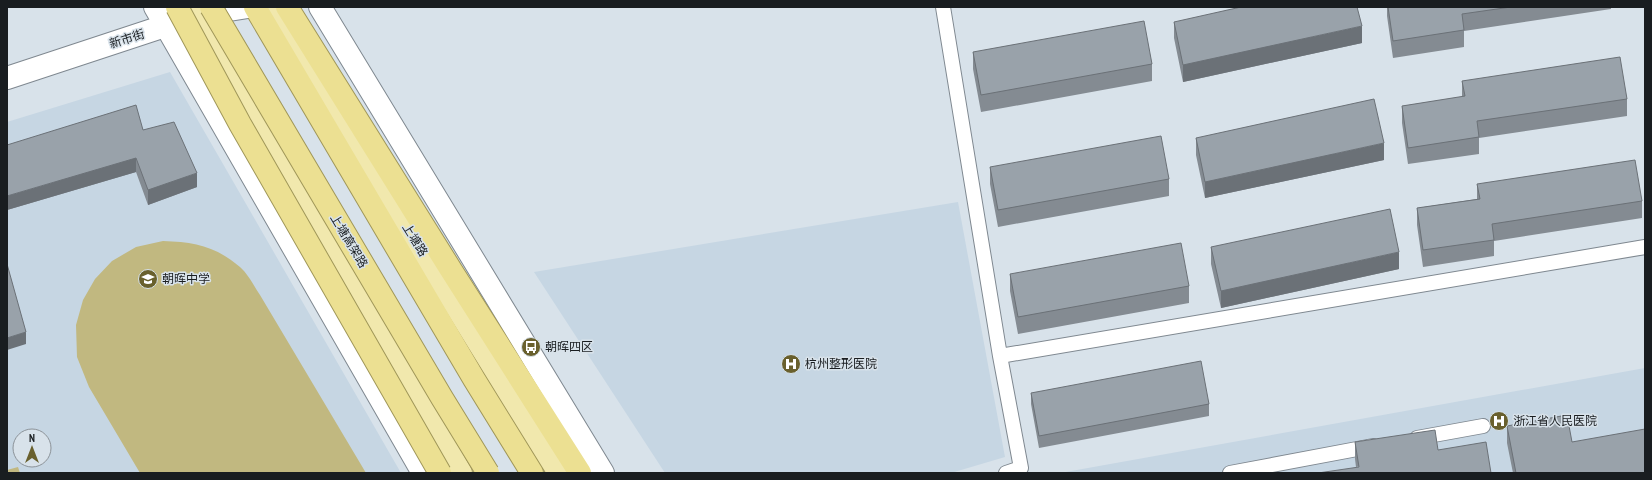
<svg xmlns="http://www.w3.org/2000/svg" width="1652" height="480" viewBox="0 0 1652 480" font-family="'PT Sans Narrow','Noto Sans SC',sans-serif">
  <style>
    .built { fill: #c6d6e3; fill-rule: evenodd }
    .grass { fill: #c1b880 }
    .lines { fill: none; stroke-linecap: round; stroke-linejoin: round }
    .service-casing { stroke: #7f8890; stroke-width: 16 }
    .minor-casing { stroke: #7f8890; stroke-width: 24 }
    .secondary-casing { stroke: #7f8890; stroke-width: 24 }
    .primary-casing { stroke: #a09759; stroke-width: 24 }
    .trunk-casing { stroke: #a09759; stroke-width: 24 }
    .service { stroke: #fff; stroke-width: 14 }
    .minor { stroke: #fff; stroke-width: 22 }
    .secondary { stroke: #fff; stroke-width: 22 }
    .primary { stroke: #f1e8ad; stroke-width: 22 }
    .trunk { stroke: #ece092; stroke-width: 22 }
    .trunk-bridge-casing { stroke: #a09759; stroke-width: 24; stroke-linecap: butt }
    .trunk-bridge { stroke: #ece092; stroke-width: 22 }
    .wall { fill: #848b92 }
    .shaded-wall { fill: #6b7177 }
    .building { fill: #99a2aa; stroke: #6b7177 }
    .labels { text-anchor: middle; stroke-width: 3; stroke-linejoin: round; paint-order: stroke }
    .street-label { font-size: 12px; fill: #191d20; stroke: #d8e2ea }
    .poi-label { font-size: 12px; fill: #191d20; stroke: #d8e2ea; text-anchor: start }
  </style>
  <rect width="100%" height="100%" fill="#d8e2ea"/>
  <!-- built -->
  <path class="built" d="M170,72L401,473H7V122ZM20,436H44V460H20Z
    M958,202L1005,457L951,473H665L534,272Z
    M1645,368V473H1060Z"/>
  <!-- grass -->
  <path class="grass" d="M163,241C195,242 215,246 240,267C248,274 254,286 260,295L366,473H140L89,387L77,357L76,325L83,300L95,279L112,261L136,247Z
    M18,467L20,473H7V470Z"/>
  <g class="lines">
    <defs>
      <path id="service" d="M943,7L1000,356L1021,468L1006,473
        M1000,356L1645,247
        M1417,438L1483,426
        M1230,473L1373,446"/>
      <path id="minor" d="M7,78L198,15L248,7"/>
      <path id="secondary" d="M155,7L423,473
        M320,7L603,473"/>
      <path id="primary" d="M193,7L461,473
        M271,7L559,473"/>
      <path id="trunk" d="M255,7L474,379L532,473
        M287,7L451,270L580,473"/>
    </defs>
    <!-- service casing -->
    <use href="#service" class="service-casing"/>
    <!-- minor casing -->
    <use href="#minor" class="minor-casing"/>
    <!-- secondary casing -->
    <use href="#secondary" class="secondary-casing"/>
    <!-- primary casing -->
    <use href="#primary" class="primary-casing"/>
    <!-- trunk casing -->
    <use href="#trunk" class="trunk-casing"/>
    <!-- service -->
    <use href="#service" class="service"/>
    <!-- minor -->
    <use href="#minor" class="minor"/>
    <!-- secondary -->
    <use href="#secondary" class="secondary"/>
    <!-- primary -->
    <use href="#primary" class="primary"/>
    <!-- trunk -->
    <use href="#trunk" class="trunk"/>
    <defs>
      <path id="trunk-bridge" d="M177,7L240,124L440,473
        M211,7L442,398L488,473"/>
    </defs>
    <!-- trunk-bridge casing -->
    <use href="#trunk-bridge" class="trunk-bridge-casing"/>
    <!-- trunk-bridge -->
    <use href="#trunk-bridge" class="trunk-bridge"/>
  </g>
  <!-- wall -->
  <path class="wall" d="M1387,7H1611V9L1464,31V47L1393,58L1387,16Z
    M1174,22L1362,43L1183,82L1174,38Z
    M1644,40H1645V61L1644,57Z
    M973,52L1152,64V81L981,112L973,69Z
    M1462,81L1627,99V116L1479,138V154L1408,164L1402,123V106L1462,97Z
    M143,130L197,187L148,205L136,172L7,210Z
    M1196,138L1384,160L1205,198L1196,155Z
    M990,167L1169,179V196L998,227L990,184Z
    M1477,184L1642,201V218L1494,241V256L1423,267L1417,225V208L1477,199Z
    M1211,247L1399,269L1221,308L1211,264Z
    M1010,274L1189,286V303L1018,334L1010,291Z
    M1031,393L1209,404V416L1039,448L1031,404Z
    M1507,426L1572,442L1645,473H1513L1507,443Z
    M1355,442L1438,450L1356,467L1355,459Z"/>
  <!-- shaded-wall -->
  <path class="shaded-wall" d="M1362,26V43L1183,82V65Z
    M1384,143V160L1205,198V182Z
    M136,158V172L7,210V196Z
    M197,173V187L148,205V190Z
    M1399,252V269L1221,308V291Z
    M26,332V344L7,350V338Z"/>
  <!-- building -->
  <path class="building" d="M1241,7H1357L1362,26L1183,65L1174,22Z
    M1388,7H1511L1462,14L1464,30L1393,41Z
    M1144,21L1152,64L981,95L973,52Z
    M1620,57L1627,99L1477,121L1479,137L1408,148L1402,106L1465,96L1462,81Z
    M1374,99L1384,143L1205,182L1196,138Z
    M136,105L143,130L174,122L197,173L148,190L136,158L7,196V145Z
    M1161,136L1169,179L998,210L990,167Z
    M1635,160L1642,201L1492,224L1494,240L1423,250L1417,208L1480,199L1477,184Z
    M1390,209L1399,252L1221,291L1211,247Z
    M1181,243L1189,286L1018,317L1010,274Z
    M7,264L26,332L7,338Z
    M1201,361L1209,404L1039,436L1031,393Z
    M1567,415L1572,442L1645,429V473H1516L1507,426Z
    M1435,430L1438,450L1486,442L1491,473H1318L1359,467L1355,442Z"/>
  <!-- icons -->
  <defs>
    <symbol id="school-disc" viewBox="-11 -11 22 22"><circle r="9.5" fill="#69602d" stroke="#d8e2ea"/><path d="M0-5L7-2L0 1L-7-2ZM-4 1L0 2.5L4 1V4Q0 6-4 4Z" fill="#fff"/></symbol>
    <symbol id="bus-disc" viewBox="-11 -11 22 22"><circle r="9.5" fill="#69602d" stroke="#d8e2ea"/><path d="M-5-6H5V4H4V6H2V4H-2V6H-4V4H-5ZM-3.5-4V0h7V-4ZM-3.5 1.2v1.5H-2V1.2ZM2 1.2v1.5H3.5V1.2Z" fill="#fff"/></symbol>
    <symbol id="hospital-disc" viewBox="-11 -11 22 22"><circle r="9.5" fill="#69602d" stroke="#d8e2ea"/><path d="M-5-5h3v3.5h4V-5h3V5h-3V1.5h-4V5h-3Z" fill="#fff"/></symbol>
  </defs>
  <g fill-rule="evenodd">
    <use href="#school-disc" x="137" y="268" width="22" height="22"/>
    <use href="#bus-disc" x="520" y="336" width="22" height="22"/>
    <use href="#hospital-disc" x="780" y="353" width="22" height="22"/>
    <use href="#hospital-disc" x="1488" y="410" width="22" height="22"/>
  </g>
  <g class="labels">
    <!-- street labels -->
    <g class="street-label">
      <text transform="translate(127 39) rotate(-18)" y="4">新市街</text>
      <text transform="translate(415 240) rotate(58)" y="4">上塘路</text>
      <text transform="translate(349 241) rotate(59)" y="4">上塘高架路</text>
    </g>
    <!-- poi labels -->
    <g class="poi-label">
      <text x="162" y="283">朝晖中学</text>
      <text x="545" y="351">朝晖四区</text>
      <text x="805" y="368">杭州整形医院</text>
      <text x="1513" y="425">浙江省人民医院</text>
    </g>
  </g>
  <!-- border -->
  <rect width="1652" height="480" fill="none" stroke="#191d20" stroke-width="16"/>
  <!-- north arrow -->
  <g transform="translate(32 448)"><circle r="19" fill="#d8e2ea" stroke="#8c9399"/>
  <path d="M0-3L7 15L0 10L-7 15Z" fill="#69602d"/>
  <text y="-6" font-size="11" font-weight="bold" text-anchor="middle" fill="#191d20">N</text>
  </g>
</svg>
